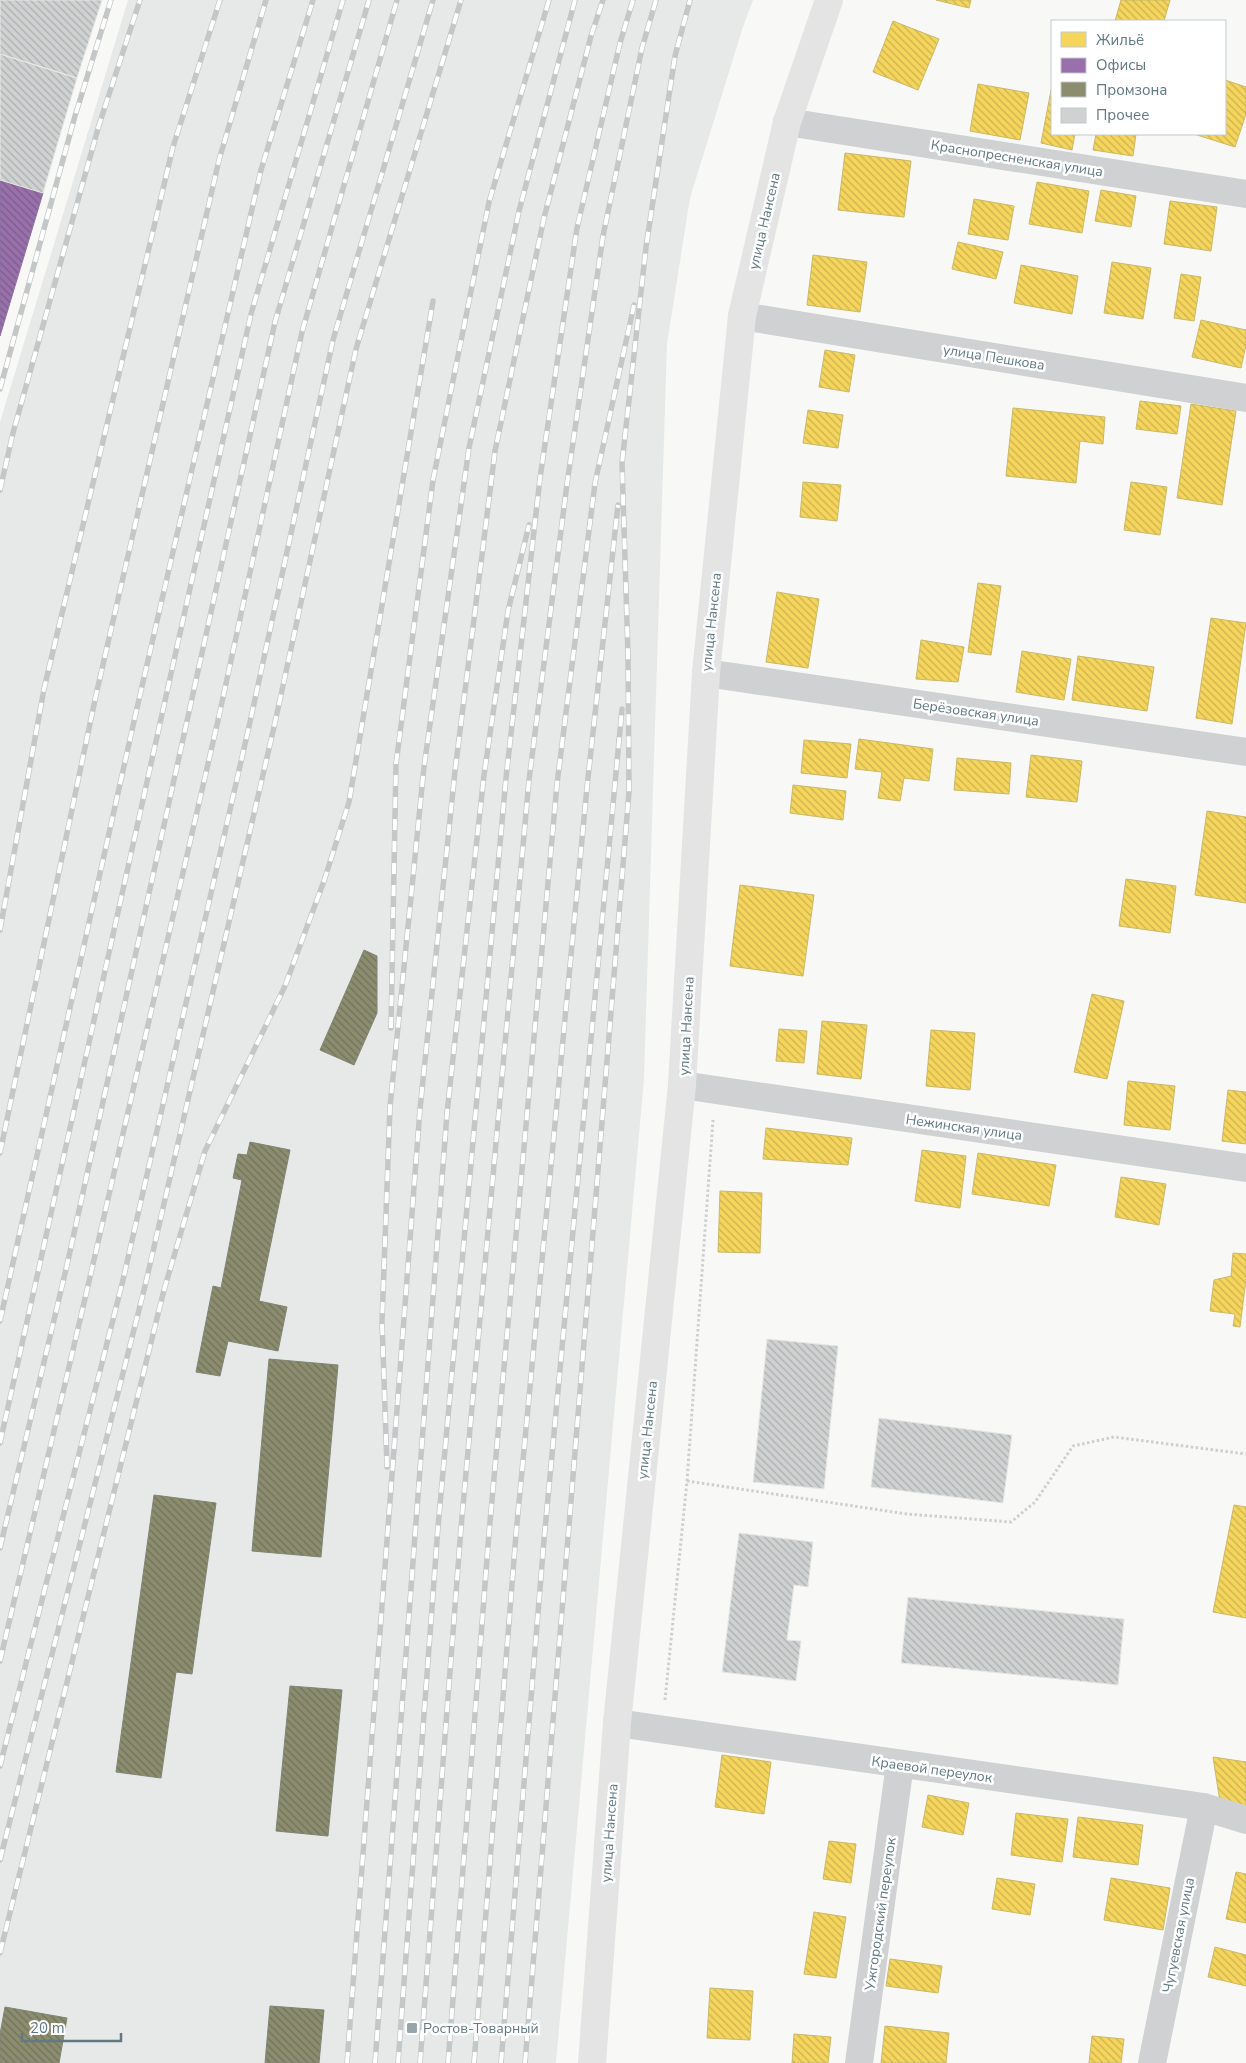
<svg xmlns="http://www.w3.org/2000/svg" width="1246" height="2063" viewBox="0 0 1246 2063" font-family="'Nunito Sans',sans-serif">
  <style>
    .built { fill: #e7e9e9 }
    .homes { fill: url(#homes-back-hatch); stroke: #c9b968 }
    .offices { fill: url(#offices-back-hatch); stroke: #88739f }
    .industry { fill: url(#industry-back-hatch); stroke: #7f8674 }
    .building { fill: url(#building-back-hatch); stroke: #e7e7e6 }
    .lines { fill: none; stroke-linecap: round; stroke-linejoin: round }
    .path { stroke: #cecfd0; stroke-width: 3; stroke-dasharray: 2.5 2.5; stroke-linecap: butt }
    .minor { stroke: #d0d1d2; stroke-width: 28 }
    .major { stroke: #e3e4e3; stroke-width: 28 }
    .rail-casing { stroke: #c4c7c7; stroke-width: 5.5 }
    .rail { stroke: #fff; stroke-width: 4; stroke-dasharray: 11; stroke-linecap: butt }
    .poi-dot { fill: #96a5ac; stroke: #fff; stroke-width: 2 }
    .labels { text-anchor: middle; stroke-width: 5; stroke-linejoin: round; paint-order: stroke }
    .street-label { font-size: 14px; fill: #617983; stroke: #fff }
    .poi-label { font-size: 14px; fill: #617983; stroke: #fff; text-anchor: start }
  </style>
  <defs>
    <pattern id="homes-back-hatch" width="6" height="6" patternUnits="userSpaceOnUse" patternTransform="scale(1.25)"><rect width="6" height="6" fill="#f6d55c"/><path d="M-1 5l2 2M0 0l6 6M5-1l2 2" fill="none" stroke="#cbb251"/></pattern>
    <pattern id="offices-back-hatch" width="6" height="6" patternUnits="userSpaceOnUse" patternTransform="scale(1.25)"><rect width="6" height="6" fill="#9970ab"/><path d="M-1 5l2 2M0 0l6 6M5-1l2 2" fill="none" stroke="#7a5d8a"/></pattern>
    <pattern id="industry-back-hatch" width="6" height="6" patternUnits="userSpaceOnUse" patternTransform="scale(1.25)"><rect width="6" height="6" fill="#8c8c6e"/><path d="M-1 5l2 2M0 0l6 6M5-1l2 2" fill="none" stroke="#70725c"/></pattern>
    <pattern id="building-back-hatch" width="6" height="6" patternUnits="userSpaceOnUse" patternTransform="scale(1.25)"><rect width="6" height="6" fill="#d0d2d2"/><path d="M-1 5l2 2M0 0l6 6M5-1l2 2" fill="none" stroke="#acafb0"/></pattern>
  </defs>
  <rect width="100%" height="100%" fill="#f8f8f7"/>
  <!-- built -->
  <path class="built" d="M128,0H753L742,30L690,198L667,344L644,1079L556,2063H0V422Z"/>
  <!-- homes -->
  <path class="homes" d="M936,0H971L969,8Z
    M1121,0H1170L1164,21H1115Z
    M893,21L939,39L918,90L873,72Z
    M1225,80L1246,87V114L1235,147L1194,134H1225Z
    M978,84L1029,93L1020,140L970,131Z
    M1052,85V134H1075L1072,150L1041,143Z
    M1096,134H1136L1133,156L1093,150Z
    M845,153L911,161L904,217L838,210Z
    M1037,182L1089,191L1082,233L1029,224Z
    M1101,190L1136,196L1131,227L1095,221Z
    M974,199L1014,206L1008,240L968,234Z
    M1170,201L1217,207L1211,251L1164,244Z
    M958,242L1003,252L996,279L952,269Z
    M813,255L867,262L860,312L807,305Z
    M1112,262L1151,268L1143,319L1104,313Z
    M1021,265L1078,276L1072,314L1014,303Z
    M1181,274L1201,277L1194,321L1174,318Z
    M1201,320L1246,330V345L1241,368L1192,357Z
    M825,350L855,355L849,392L819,387Z
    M1140,401L1181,406L1177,434L1136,429Z
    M1191,404L1236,411L1222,505L1177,498Z
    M1013,408L1105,417L1103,444L1080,441L1076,483L1006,476Z
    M808,410L843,415L838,448L803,443Z
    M803,482L841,485L837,521L800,517Z
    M1131,482L1167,487L1160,535L1124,530Z
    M978,583L1001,586L991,655L968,652Z
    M777,592L819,599L808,668L766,662Z
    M1211,618L1246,623L1232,724L1196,718Z
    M921,640L964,647L958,682L916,679Z
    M1022,651L1071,659L1064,700L1016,692Z
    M1078,656L1154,667L1147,711L1072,700Z
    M859,739L933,749L929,781L904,778L900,801L878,798L882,772L855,769Z
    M804,740L851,744L847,778L801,773Z
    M1031,755L1082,761L1077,802L1026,797Z
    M957,758L1011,763L1009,794L954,790Z
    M793,785L846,791L843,820L790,813Z
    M1207,811L1246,817V903L1195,895Z
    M1126,879L1176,886L1170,933L1119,926Z
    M740,885L814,895L803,976L730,966Z
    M1092,994L1124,1001L1107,1079L1074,1072Z
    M822,1021L867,1025L861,1079L817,1074Z
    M779,1029L807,1031L804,1063L776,1061Z
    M931,1030L975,1033L970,1090L926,1086Z
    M1128,1081L1175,1086L1170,1130L1124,1125Z
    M1228,1090L1246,1092V1144L1222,1141Z
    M766,1128L852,1138L848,1165L763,1159Z
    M922,1150L966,1156L960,1208L915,1201Z
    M978,1153L1056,1165L1049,1206L972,1194Z
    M1121,1177L1166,1184L1159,1225L1115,1217Z
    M720,1191L762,1193L760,1253L718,1252Z
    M1233,1253L1246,1254V1279L1240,1327L1233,1326L1235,1314L1210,1311L1214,1280L1231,1276Z
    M1234,1505L1246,1507V1618L1213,1612Z
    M722,1755L771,1762L764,1814L715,1807Z
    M1213,1757L1246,1762V1806L1220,1802Z
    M928,1795L969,1803L963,1835L922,1827Z
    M1016,1813L1068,1819L1062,1862L1011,1855Z
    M1078,1817L1143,1825L1138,1865L1073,1857Z
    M829,1841L856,1844L851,1883L823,1879Z
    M1236,1872L1246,1874V1923L1226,1919Z
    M997,1878L1035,1884L1030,1915L992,1909Z
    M1111,1878L1170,1888L1163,1930L1104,1920Z
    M814,1912L846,1917L836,1978L804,1974Z
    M1215,1947L1246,1955V1986L1208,1977Z
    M890,1959L942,1966L938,1993L886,1986Z
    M710,1988L753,1991L750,2040L707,2038Z
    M885,2026L949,2033L946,2063H881Z
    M794,2034L831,2037L828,2063H792Z
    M1092,2036L1124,2039L1121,2063H1089Z"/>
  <!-- offices -->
  <path class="offices" d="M0,180L43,193L0,336Z"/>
  <!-- industry -->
  <path class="industry" d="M364,950L377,956V1013L354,1065L320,1050Z
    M250,1142L290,1150L259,1301L287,1307L278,1351L228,1341L220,1376L196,1372L213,1286L221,1288L242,1180L233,1178L238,1154L247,1155Z
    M269,1359L338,1365L321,1557L252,1551Z
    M154,1495L216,1503L192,1674L176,1672L161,1778L116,1772Z
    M290,1686L342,1690L328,1836L276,1831Z
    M270,2006L324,2010L319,2063H265Z
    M5,2007L67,2018L59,2063H0V2034Z"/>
  <!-- building -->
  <path class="building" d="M0,0H102L77,78L0,54Z
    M0,54L77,78L43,193L0,180Z
    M767,1339L838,1346L824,1489L753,1482Z
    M879,1418L1012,1435L1003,1503L871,1487Z
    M739,1533L813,1542L808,1587L794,1585L787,1640L801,1641L796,1681L722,1672Z
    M908,1597L1124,1619L1118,1685L901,1663Z"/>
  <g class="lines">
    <!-- path -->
    <path class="path" d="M687,1481L907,1514L1011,1522L1035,1502L1073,1446L1114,1437L1246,1454
      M665,1700L687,1481L713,1120"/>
    <!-- minor -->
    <path class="minor" d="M787,122L1246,194
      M742,316L1246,398
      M706,673L1246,752
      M682,1085L1246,1168
      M617,1723L1204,1807L1246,1820
      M859,2063L900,1764
      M1152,2063L1204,1807"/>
    <!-- major -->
    <path class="major" d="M592,2063L617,1723L682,1085L706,673L742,316L787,122L829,0"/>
    <defs>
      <path id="rail" d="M0,389L75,116L111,0
        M0,490L13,433L99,125L140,0
        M0,930L44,689L173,147L220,0
        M391,1028L396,764L433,480L489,202L549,0
        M0,1153L96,695L219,160L266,0
        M0,1321L137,708L261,170L313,0
        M0,1443L251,314L343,0
        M387,1467L382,1322L390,1107L424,767L469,448L519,211L575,0
        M0,1548L67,1265L275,322L369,0
        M0,1661L91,1273L219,716L302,332L397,0
        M0,1766L123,1280L250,722L333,340L433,0
        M0,1860L145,1286L274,727L356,349L461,0
        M0,1953L164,1290L205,1151L285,986L324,881L349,802L433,301
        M347,2063L420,1109L455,771L495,451L544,218L591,36L603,0
        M375,2063L447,1113L484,775L508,611L529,525
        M398,2063L438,1527L506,778L540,478L577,228L620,43L633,0
        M420,2063L461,1528L529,780L567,484L603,236L642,48L656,0
        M448,2063L489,1533L557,784L595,483L634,305
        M474,2063L516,1534L587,787L618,505
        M501,2063L544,1540L622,709
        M525,2063L629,792L628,654L622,463L646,247L675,56L690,0"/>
    </defs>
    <!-- rail casing -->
    <use href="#rail" class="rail-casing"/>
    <!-- rail -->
    <use href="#rail" class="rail"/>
  </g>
  <!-- markers -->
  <rect class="poi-dot" x="406" y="2022" width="12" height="12" rx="2.5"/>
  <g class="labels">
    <!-- street labels -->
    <g class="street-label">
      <text transform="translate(1017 158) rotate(9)" y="5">Краснопресненская улица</text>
      <text transform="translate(764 221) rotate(-77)" y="5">улица Нансена</text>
      <text transform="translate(994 357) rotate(9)" y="5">улица Пешкова</text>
      <text transform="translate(711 622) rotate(-84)" y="5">улица Нансена</text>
      <text transform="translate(976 712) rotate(8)" y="5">Берёзовская улица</text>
      <text transform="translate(686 1026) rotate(-87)" y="5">улица Нансена</text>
      <text transform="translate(964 1127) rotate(8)" y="5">Нежинская улица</text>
      <text transform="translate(647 1430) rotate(-84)" y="5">улица Нансена</text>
      <text transform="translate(932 1769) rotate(8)" y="5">Краевой переулок</text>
      <text transform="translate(609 1833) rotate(-86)" y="5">улица Нансена</text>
      <text transform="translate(880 1914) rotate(-82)" y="5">Ужгородский переулок</text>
      <text transform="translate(1178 1935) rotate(-79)" y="5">Чугуевская улица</text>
    </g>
    <!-- poi labels -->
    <g class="poi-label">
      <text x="423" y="2033">Ростов-Товарный</text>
    </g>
  </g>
  <!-- legend -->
  <rect x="1051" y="20" width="175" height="115" fill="#ffffff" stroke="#c0c9cd"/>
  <rect x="1061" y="32" width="25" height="15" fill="#f6d55c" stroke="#c0c9cd"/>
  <text x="1096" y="45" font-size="15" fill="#617983">Жильё</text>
  <rect x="1061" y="58" width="25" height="15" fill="#9970ab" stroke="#c0c9cd"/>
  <text x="1096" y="70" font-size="15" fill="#617983">Офисы</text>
  <rect x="1061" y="82" width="25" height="15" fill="#8c8c6e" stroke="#c0c9cd"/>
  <text x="1096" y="95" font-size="15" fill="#617983">Промзона</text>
  <rect x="1061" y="108" width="25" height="15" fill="#d0d2d2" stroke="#c0c9cd"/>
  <text x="1096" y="120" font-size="15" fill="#617983">Прочее</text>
  <!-- scale -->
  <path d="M22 2033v8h99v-8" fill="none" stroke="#617983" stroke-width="2.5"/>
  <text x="30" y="2033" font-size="15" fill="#617983" stroke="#ffffff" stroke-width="4" paint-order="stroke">20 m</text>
</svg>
